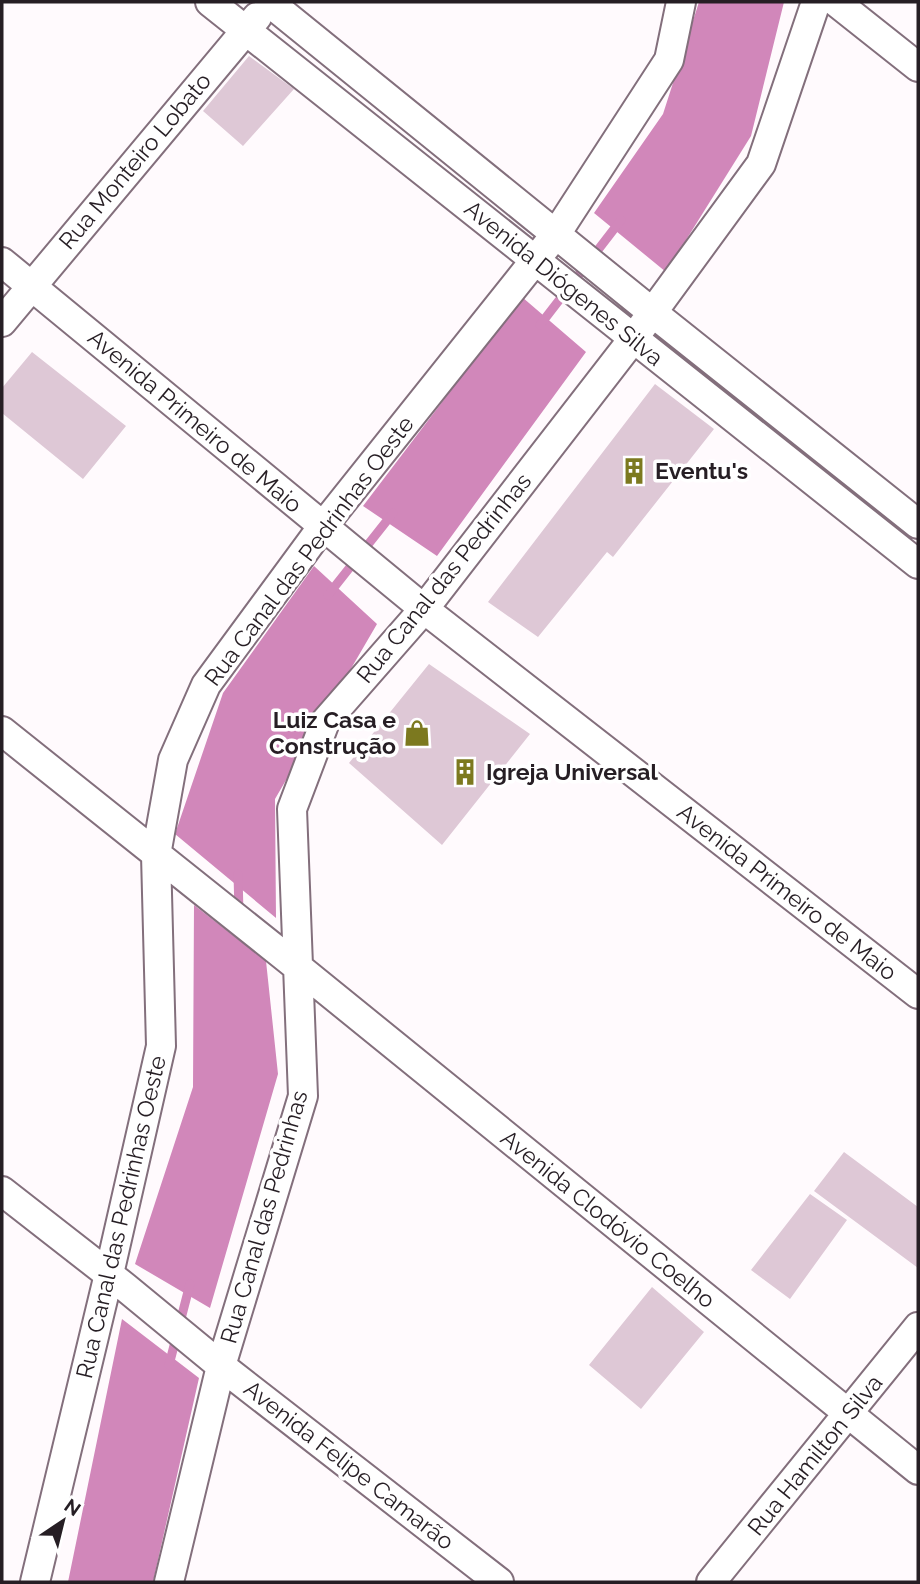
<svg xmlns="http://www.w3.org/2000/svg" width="920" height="1584" viewBox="0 0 920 1584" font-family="Raleway,sans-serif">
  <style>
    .water { fill: #d187ba }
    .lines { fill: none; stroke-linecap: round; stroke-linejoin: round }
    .stream { stroke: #d187ba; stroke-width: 9 }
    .building { fill: #dec8d6 }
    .minor-casing { stroke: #836f7c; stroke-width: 32 }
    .minor { stroke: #fff; stroke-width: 28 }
    .labels { text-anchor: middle; stroke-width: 7; stroke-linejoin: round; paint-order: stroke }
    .street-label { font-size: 23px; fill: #261e24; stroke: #fff }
    .poi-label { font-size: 23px; font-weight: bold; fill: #261e24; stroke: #fff; text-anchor: start }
  </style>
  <rect width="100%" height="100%" fill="#fffafd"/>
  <!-- water -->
  <path class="water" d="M699,2H784L751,136L666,272L594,213L663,114Z
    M522,297L586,352L437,556L363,506Z
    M314,566L377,624L275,799L276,918L175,834L223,693Z
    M194,905L266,961L278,1074L210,1308L135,1264L193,1087Z
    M122,1319L199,1378L153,1582H68Z"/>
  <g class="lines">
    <!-- stream -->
    <path class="stream" d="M540,325L621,220
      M328,595L393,513
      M238,874L239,913
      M169,1365L190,1284"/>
  </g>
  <!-- building -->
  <path class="building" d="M249,56L294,89L243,146L203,111Z
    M32,352L126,426L83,479L2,413V388Z
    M655,384L714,429L613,557L607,552L538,637L488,602Z
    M429,664L530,734L442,845L349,763Z
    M844,1152L918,1207V1268L814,1191Z
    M810,1194L847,1220L790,1299L751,1270Z
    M652,1287L704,1332L641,1409L589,1365Z"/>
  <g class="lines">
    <defs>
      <path id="minor" d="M210,2L918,564
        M269,2L653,313L918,524
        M836,2L918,67
        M2,262L424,609L918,994
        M2,322L257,17
        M2,731L299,968L918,1470
        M2,1191L125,1287L221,1366L499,1582
        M35,1582L109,1274L161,1046L156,855L173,760L206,685L323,526L556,234L669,60L681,2
        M169,1582L221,1366L303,1096L292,809L325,722L424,609L633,339L761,164L816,2
        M711,1582L918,1327"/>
    </defs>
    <!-- minor casing -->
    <use href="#minor" class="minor-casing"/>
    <!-- minor -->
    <use href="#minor" class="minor"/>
  </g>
  <!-- icons -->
  <defs>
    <symbol id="building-bare" viewBox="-9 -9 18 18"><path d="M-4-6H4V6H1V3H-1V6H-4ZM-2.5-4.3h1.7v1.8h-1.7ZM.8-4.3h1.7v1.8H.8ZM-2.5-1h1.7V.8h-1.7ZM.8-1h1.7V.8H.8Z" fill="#7c791f" stroke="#fff" stroke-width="2.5" paint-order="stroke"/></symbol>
    <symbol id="shop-bare" viewBox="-9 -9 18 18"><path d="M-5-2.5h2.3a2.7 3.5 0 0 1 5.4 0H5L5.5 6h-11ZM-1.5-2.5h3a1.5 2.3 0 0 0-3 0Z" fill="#7c791f" stroke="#fff" stroke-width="2.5" paint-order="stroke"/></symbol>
  </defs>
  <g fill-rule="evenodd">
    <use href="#building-bare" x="615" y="452" width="38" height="38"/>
    <use href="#shop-bare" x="398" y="714" width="38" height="38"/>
    <use href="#building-bare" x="446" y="753" width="38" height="38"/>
  </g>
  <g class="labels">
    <!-- street labels -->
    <g class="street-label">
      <text transform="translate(135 161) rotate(-50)" y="8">Rua Monteiro Lobato</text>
      <text transform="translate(564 283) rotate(39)" y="8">Avenida Diógenes Silva</text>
      <text transform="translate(195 421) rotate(40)" y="8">Avenida Primeiro de Maio</text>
      <text transform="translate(309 551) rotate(-53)" y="8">Rua Canal das Pedrinhas Oeste</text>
      <text transform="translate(444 578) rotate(-51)" y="8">Rua Canal das Pedrinhas</text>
      <text transform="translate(787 892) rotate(38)" y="8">Avenida Primeiro de Maio</text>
      <text transform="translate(121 1217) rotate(-77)" y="8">Rua Canal das Pedrinhas Oeste</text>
      <text transform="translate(264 1217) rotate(-74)" y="8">Rua Canal das Pedrinhas</text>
      <text transform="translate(608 1219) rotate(39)" y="8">Avenida Clodóvio Coelho</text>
      <text transform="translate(815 1455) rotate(-51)" y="8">Rua Hamilton Silva</text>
      <text transform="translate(349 1465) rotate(38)" y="8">Avenida Felipe Camarão</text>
    </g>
    <!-- poi labels -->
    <g class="poi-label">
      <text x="655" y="479">Eventu's</text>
      <text x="396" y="728" text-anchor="end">Luiz Casa e<tspan x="396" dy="26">Construção</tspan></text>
      <text x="486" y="780">Igreja Universal</text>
    </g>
  </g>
  <!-- border -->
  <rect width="920" height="1584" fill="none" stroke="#261e24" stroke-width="7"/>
  <!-- north arrow -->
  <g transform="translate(63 1521) rotate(35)" stroke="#ffffff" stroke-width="5" paint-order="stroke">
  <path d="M0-5L12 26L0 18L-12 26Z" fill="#261e24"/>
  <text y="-10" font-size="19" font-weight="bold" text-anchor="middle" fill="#261e24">N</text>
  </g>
</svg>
